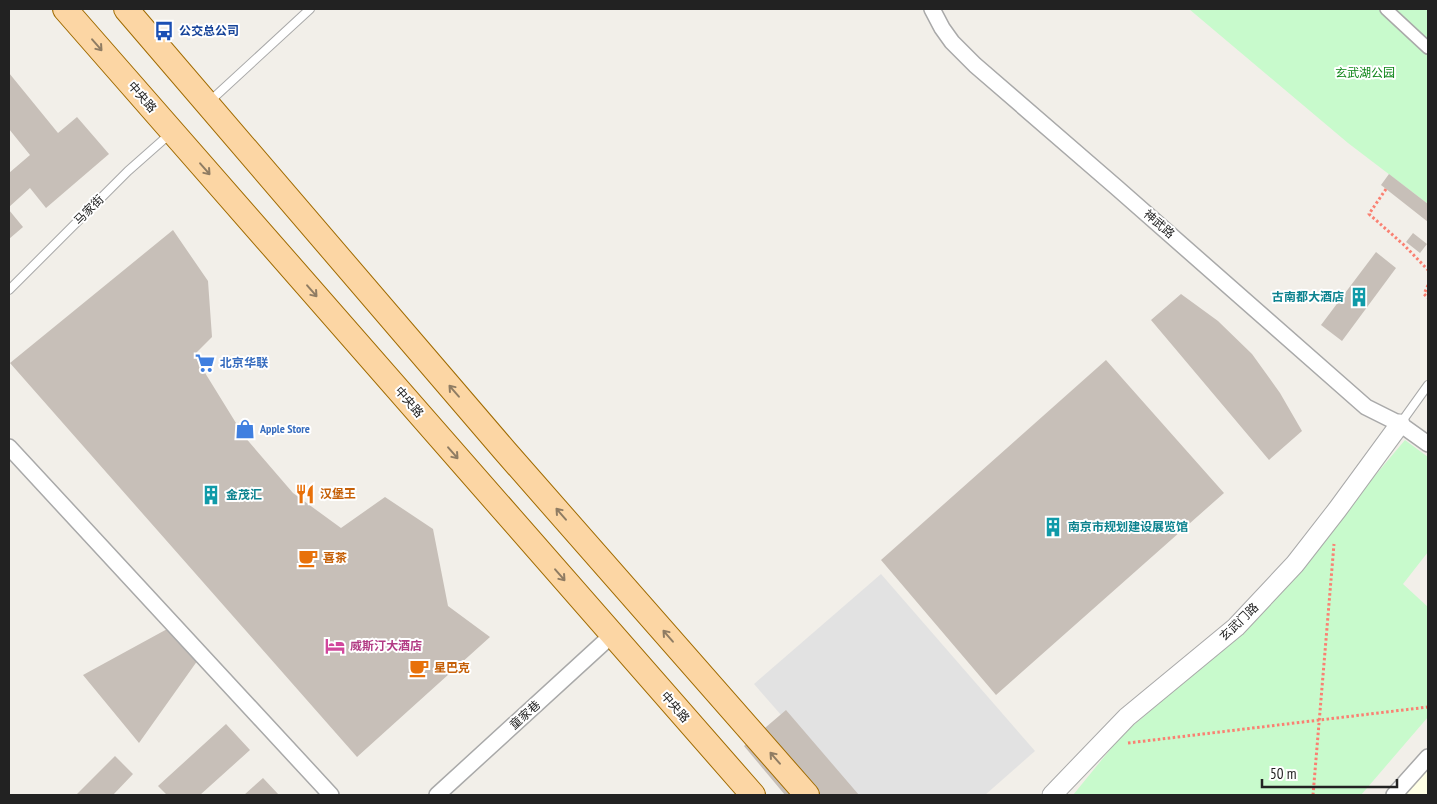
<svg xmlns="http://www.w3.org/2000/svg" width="1437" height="804" viewBox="0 0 1437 804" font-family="'PT Sans Narrow','Noto Sans SC',sans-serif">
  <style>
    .education { fill: #ffffe5 }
    .park { fill: #c8facc }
    .parking { fill: #e2e2e2 }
    .building { fill: #c7bfb8 }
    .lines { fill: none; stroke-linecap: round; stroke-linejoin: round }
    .service-casing { stroke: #a9a9a9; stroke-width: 10 }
    .pedestrian-casing { stroke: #a9a9a9; stroke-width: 14 }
    .minor-casing { stroke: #a9a9a9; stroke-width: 18 }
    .tertiary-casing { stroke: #a9a9a9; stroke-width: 21 }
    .primary-casing { stroke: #a06b00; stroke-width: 26 }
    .path { stroke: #fa8072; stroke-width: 3; stroke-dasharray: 2.5 2.5; stroke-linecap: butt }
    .service { stroke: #fff; stroke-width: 8 }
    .pedestrian { stroke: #fff; stroke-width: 11 }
    .minor { stroke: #fff; stroke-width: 15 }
    .tertiary { stroke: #fff; stroke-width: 19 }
    .primary { stroke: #fcd6a4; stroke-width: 24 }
    .oneway { stroke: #8f7c63 }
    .labels { text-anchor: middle; stroke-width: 4; stroke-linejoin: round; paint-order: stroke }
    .transit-label { font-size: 12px; font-weight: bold; fill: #164399; stroke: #fff; text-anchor: start }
    .park-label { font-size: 12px; fill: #0c8416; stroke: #fff }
    .street-label { font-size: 12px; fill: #222; stroke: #fff }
    .culture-label { font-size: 12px; font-weight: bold; fill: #0d838f; stroke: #fff; text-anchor: start }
    .shop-label { font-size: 12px; font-weight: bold; fill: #366cbe; stroke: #fff; text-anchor: start }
    .food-label { font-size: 12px; font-weight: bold; fill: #c56008; stroke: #fff; text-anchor: start }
    .hotel-label { font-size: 12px; font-weight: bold; fill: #b23c85; stroke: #fff; text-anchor: start }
  </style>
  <rect width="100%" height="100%" fill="#f2efe9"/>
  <!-- education -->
  <path class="education" d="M1428,757V795H1404L1399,790Z"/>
  <!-- park -->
  <path class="park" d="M1189,9H1428V204L1348,143Z
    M1405,440L1428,457V552L1403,584L1428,607V717L1361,795H1073L1122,735L1244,631Z"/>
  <!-- parking -->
  <path class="parking" d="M881,574L1035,751L985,795H851L754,684Z"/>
  <!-- building -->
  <path class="building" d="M9,73L58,133L77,117L109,154L46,208L30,188L9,207V173L30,155L9,129Z
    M1389,174L1428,204V222L1381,185Z
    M9,210L23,227L9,239Z
    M173,230L208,281L212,337L194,355L244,436L293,493L341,528L385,497L433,529L448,606L490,637L357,757L10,363Z
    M1413,233L1427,244L1420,253L1406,242Z
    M1376,252L1396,268L1342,341L1321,325Z
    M1181,294L1218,321L1252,354L1280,393L1302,431L1269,460L1151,320Z
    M1106,360L1224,493L996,695L881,560Z
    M180,622L205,650L139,743L83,675Z
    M786,710L859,795H785L744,746Z
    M226,724L250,750L200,795H167L158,786Z
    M115,756L133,774L113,795H76Z
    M263,778L279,795H244Z"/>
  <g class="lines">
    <defs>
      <path id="service" d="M209,102L310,9
        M9,290L128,171L171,133
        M1400,424L1428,385"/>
      <path id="pedestrian" d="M1386,9L1428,48"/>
      <path id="minor" d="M932,9L942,28L952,42L975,65L1116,187L1366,407L1400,424L1428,444
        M9,447L331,795
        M437,795L612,635
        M1394,795L1428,757"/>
      <path id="tertiary" d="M1052,795L1127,717L1236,627L1295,564L1337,510L1400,424"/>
      <path id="primary" d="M65,9L753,795
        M126,9L505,451L807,795"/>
    </defs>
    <!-- service casing -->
    <use href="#service" class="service-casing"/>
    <!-- pedestrian casing -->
    <use href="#pedestrian" class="pedestrian-casing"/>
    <!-- minor casing -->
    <use href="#minor" class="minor-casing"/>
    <!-- tertiary casing -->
    <use href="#tertiary" class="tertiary-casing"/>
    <!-- primary casing -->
    <use href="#primary" class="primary-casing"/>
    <!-- path -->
    <path class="path" d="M1386,189L1369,214L1404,245L1428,270
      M1428,285L1424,294L1428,298
      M1128,743L1428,707
      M1313,795L1334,544"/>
    <!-- service -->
    <use href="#service" class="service"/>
    <!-- pedestrian -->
    <use href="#pedestrian" class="pedestrian"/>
    <!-- minor -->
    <use href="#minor" class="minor"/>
    <!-- tertiary -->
    <use href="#tertiary" class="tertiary"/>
    <!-- primary -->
    <use href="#primary" class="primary"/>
  </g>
  <!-- one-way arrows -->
  <defs><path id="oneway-shaft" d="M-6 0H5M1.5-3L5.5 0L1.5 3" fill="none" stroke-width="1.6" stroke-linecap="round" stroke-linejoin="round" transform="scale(1.25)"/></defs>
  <g class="oneway">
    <use href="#oneway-shaft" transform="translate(97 45) rotate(49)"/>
    <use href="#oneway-shaft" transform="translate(205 169) rotate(49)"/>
    <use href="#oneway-shaft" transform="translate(312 291) rotate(49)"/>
    <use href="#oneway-shaft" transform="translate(454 391) rotate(-131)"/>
    <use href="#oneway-shaft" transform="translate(453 453) rotate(49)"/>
    <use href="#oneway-shaft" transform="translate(561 514) rotate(-131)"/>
    <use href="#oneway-shaft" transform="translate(560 575) rotate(49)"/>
    <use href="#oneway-shaft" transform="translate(668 636) rotate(-131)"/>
    <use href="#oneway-shaft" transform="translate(775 758) rotate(-131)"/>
  </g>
  <!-- icons -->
  <defs>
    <symbol id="bus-bare" viewBox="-9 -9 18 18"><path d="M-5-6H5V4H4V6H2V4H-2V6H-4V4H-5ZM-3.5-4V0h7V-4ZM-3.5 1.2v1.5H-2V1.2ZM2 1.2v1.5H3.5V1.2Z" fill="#1a4fb4" stroke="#fff" stroke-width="2.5" paint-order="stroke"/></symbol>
    <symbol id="building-bare" viewBox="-9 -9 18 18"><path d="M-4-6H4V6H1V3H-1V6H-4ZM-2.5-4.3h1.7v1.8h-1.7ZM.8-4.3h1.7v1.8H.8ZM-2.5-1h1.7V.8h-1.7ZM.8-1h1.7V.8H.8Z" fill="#0f9aa8" stroke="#fff" stroke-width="2.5" paint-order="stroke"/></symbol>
    <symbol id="supermarket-bare" viewBox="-9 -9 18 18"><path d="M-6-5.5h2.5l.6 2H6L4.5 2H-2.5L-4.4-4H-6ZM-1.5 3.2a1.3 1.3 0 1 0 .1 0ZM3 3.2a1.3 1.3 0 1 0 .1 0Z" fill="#3f7fe0" stroke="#fff" stroke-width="2.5" paint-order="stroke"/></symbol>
    <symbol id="shop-bare" viewBox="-9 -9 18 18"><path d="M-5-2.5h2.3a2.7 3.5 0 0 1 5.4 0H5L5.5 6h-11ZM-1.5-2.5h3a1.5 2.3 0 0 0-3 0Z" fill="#3f7fe0" stroke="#fff" stroke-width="2.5" paint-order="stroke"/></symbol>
    <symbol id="restaurant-bare" viewBox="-9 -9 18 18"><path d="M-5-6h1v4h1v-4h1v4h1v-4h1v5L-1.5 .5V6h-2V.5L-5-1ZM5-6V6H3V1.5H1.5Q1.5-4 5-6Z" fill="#e8710a" stroke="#fff" stroke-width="2.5" paint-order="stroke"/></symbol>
    <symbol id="cafe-bare" viewBox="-9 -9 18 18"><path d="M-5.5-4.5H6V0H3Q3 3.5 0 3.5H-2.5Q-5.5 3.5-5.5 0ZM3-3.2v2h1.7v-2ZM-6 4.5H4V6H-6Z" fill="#e8710a" stroke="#fff" stroke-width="2.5" paint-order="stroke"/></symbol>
    <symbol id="hotel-bare" viewBox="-9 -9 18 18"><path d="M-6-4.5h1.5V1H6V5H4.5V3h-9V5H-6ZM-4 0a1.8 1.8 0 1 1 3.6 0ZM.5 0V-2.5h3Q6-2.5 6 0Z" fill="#d1479c" stroke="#fff" stroke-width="2.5" paint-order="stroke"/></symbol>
  </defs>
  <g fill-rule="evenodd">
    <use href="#bus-bare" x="150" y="17" width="28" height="28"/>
    <use href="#building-bare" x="1345" y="283" width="28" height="28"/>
    <use href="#supermarket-bare" x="191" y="349" width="28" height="28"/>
    <use href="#shop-bare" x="231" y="415" width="28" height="28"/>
    <use href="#restaurant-bare" x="291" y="480" width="28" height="28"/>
    <use href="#building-bare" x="197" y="481" width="28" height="28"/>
    <use href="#building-bare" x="1039" y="513" width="28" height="28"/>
    <use href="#cafe-bare" x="294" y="544" width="28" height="28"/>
    <use href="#hotel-bare" x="321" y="632" width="28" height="28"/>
    <use href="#cafe-bare" x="405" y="654" width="28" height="28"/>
  </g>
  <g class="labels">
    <!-- transit labels -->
    <g class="transit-label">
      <text x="179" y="35">公交总公司</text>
    </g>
    <!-- park labels -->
    <g class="park-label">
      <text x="1365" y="77">玄武湖公园</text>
    </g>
    <!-- street labels -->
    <g class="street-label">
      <text transform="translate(142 97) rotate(49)" y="4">中央路</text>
      <text transform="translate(89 210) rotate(-45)" y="4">马家街</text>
      <text transform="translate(1159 224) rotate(41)" y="4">神武路</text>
      <text transform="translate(409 402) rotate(49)" y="4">中央路</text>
      <text transform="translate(1239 622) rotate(-44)" y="4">玄武门路</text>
      <text transform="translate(675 707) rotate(49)" y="4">中央路</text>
      <text transform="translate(525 715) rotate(-42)" y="4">童家巷</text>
    </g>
    <!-- culture labels -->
    <g class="culture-label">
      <text x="1344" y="301" text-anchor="end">古南都大酒店</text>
      <text x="226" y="499">金茂汇</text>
      <text x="1068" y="531">南京市规划建设展览馆</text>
    </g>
    <!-- shop labels -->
    <g class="shop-label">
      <text x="220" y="367">北京华联</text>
      <text x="260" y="433">Apple Store</text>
    </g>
    <!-- food labels -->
    <g class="food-label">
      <text x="320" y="498">汉堡王</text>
      <text x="323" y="562">喜茶</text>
      <text x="434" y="672">星巴克</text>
    </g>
    <!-- hotel labels -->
    <g class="hotel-label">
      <text x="350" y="650">威斯汀大酒店</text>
    </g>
  </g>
  <!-- border -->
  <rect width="1437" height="804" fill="none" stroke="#222222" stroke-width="20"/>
  <!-- scale -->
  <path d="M1262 779v8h135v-8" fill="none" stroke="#222222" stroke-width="2.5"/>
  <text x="1270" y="779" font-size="15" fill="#222222" stroke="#ffffff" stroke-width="4" paint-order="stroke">50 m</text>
</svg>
